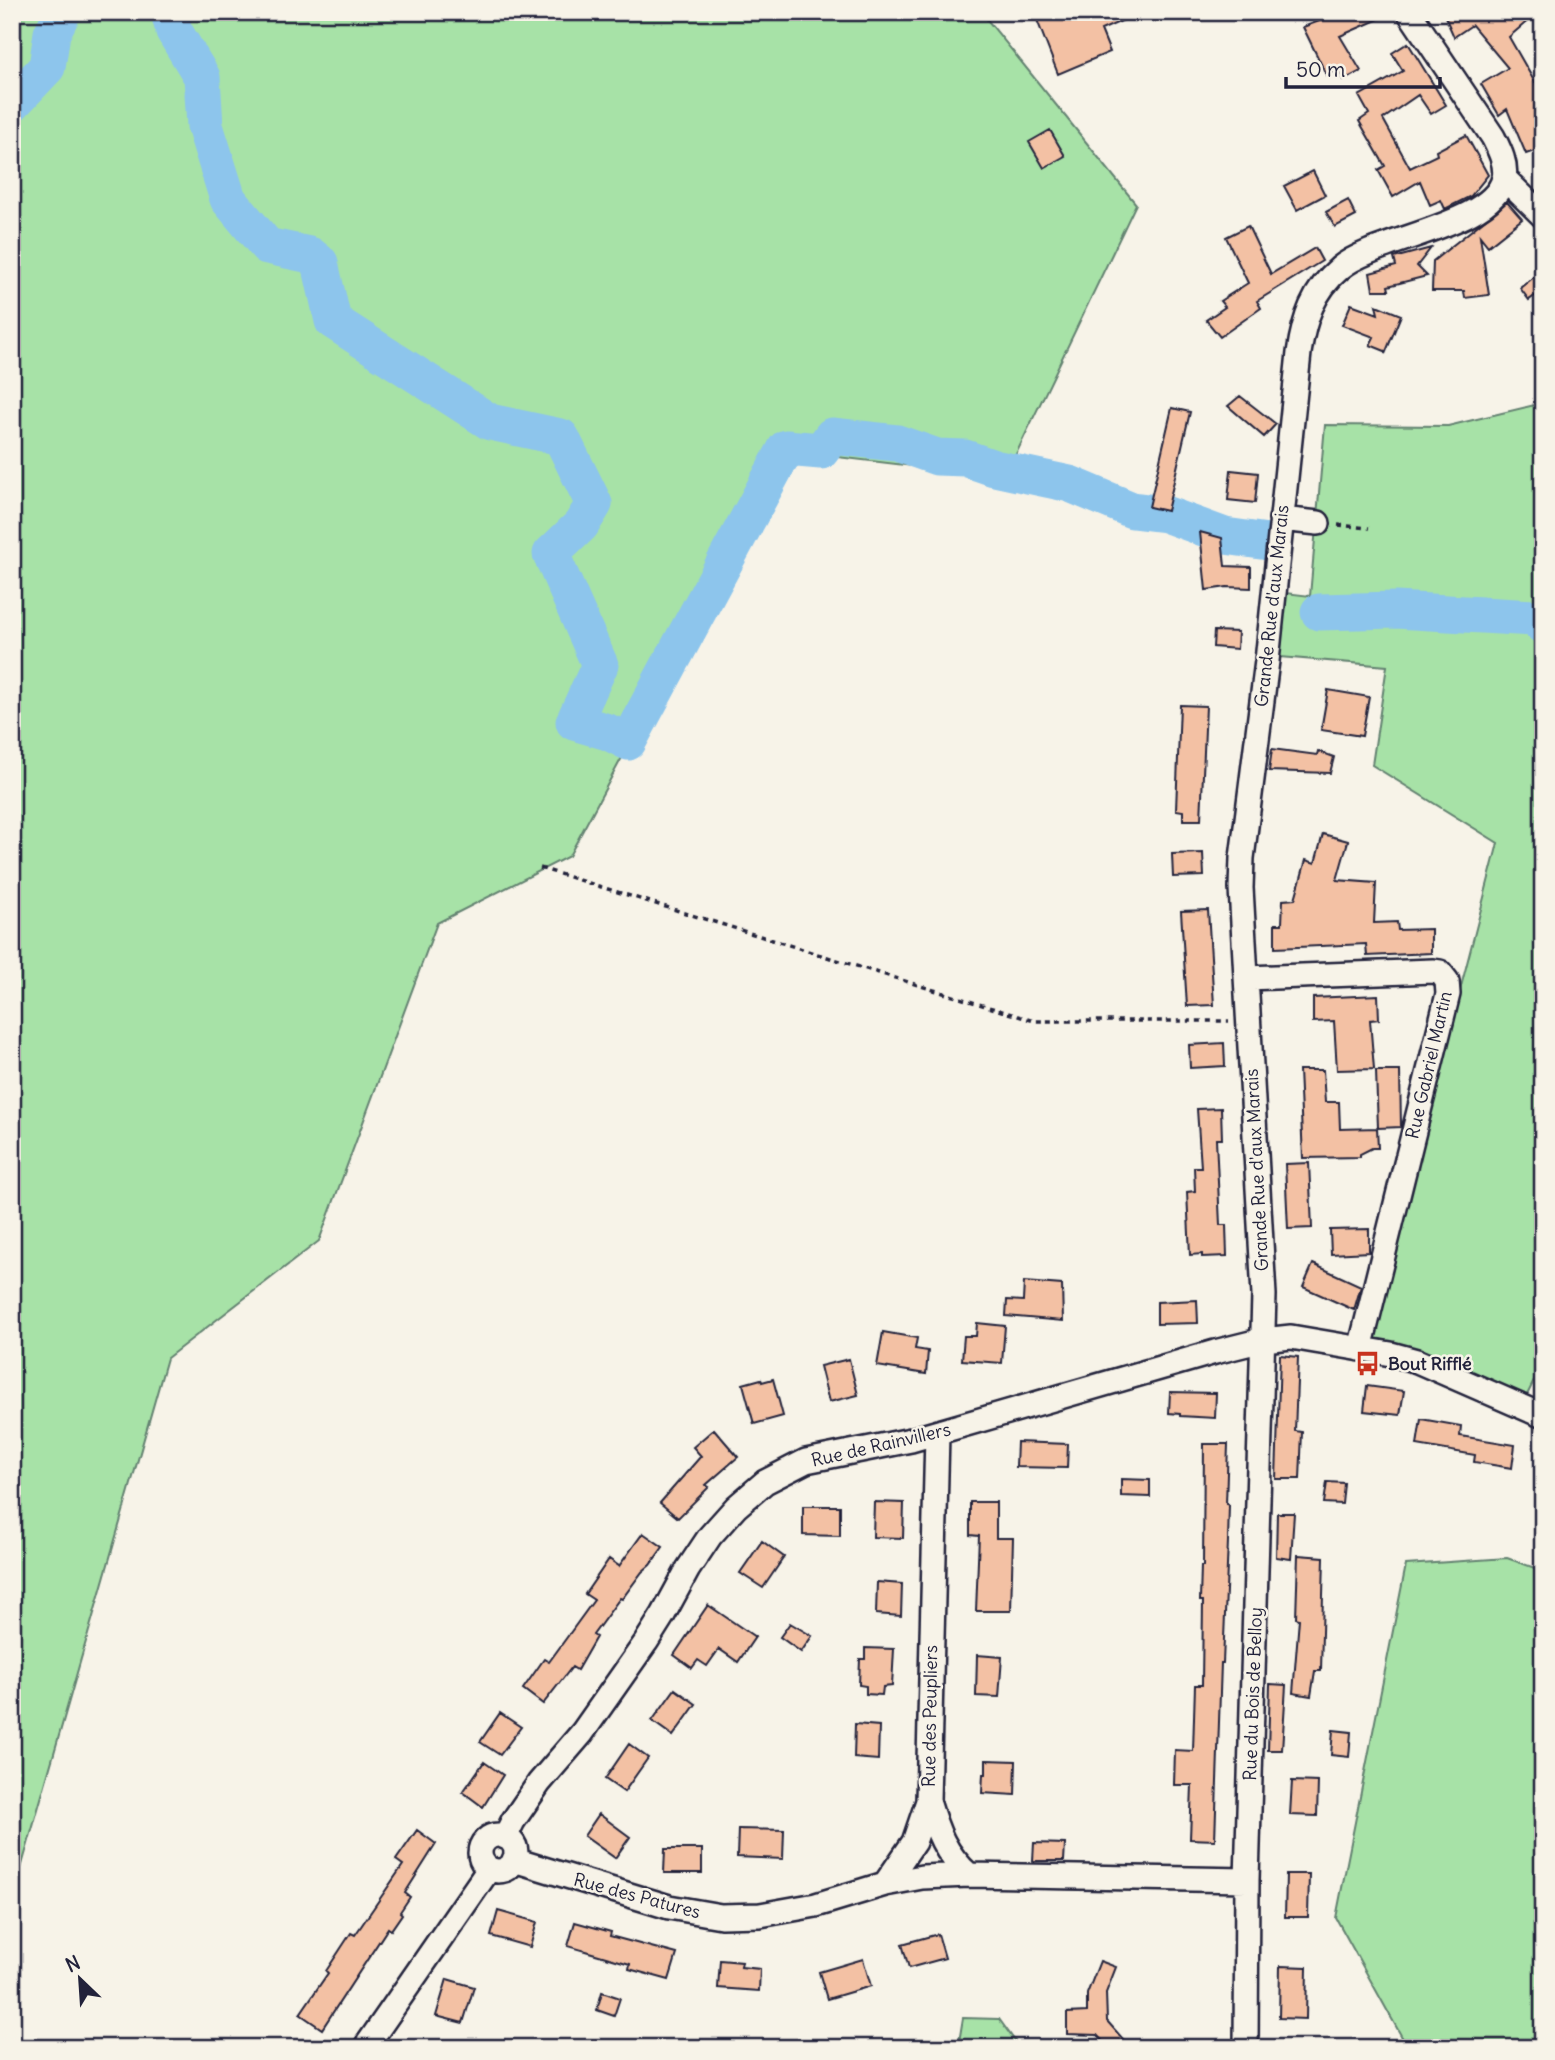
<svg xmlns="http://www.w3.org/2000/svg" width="1555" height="2060" viewBox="0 0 1555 2060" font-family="Delius,sans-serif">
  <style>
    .green { fill: #a7e2a7; stroke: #648271; stroke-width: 2 }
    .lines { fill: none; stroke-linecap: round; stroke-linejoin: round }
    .river { stroke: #8dc5ec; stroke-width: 37 }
    .building { fill: #f3c1a4; stroke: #22223b; stroke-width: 2 }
    .minor-casing { stroke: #22223b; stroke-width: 28 }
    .path { stroke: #22223b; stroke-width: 3.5; stroke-dasharray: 5 5; stroke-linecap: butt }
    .minor { stroke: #f7f3e8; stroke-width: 23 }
    .labels { text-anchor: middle; stroke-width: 5; stroke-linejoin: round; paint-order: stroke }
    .street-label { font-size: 18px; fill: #22223b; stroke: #f7f3e8 }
    .poi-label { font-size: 18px; font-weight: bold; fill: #22223b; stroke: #f7f3e8; text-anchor: start }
  </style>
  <rect width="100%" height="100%" fill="#f7f3e8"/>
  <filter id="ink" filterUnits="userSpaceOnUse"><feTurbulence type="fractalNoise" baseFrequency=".0143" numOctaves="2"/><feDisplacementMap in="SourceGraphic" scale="14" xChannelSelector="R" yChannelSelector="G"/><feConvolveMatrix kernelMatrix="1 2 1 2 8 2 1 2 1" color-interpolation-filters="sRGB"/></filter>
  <g filter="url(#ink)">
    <!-- green -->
    <path class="green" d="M12,12H981L1136,204L1005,477L787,451L569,856L437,923L319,1241L167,1358L12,1900Z
      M1543,403V1363L1526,1397L1370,1340L1498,843L1372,765L1387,666L1280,657L1286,593L1310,596L1325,425L1448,426Z
      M1507,1558L1543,1571V2048H1408L1336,1918L1406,1565Z
      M963,2018L999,2019L1020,2048H958Z"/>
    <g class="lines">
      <!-- river -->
      <path class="river" d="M169,12L174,31L202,77L205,126L228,199L267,246L310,255L320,263L333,321L490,422L561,437L594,504L581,525L551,554L600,665L574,722L608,732L628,742L786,448L821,451L832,436L897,443L937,457L965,458L994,468L1070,484L1132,510L1165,514L1225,536L1268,542
        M12,104L47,67L52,33L63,12
        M1319,612L1396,610L1534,618L1543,626"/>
    </g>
    <!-- building -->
    <path class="building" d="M1034,12H1142L1101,30L1110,52L1058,74Z
      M1320,12H1395L1340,36L1361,71L1344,80L1338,70L1327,76L1303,27L1322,20Z
      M1443,12H1538L1509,37L1537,86L1543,82V148L1526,154L1507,109L1499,115L1481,84L1508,68L1472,25L1454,37Z
      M1408,43L1446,105L1431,114L1418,95L1383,119L1410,168L1437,155L1436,151L1466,135L1488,175L1471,196L1445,209L1441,200L1430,205L1420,181L1393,197L1378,170L1385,166L1359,121L1369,114L1359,96L1403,71L1392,53Z
      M1050,130L1065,156L1044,168L1029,142Z
      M1313,171L1325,195L1297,210L1284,186Z
      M1348,200L1356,216L1335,227L1326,212Z
      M1507,202L1522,219L1488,246L1480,236L1489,295L1465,298L1464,291H1432L1433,261Z
      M1248,226L1271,274L1315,248L1322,261L1257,301L1261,308L1220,337L1206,320L1225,307L1220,301L1248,283L1226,237Z
      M1431,248L1417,266L1427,276L1388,286L1389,290H1373L1370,273L1396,266L1394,258Z
      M1543,270V290L1529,300L1520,288Z
      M1351,304L1378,314L1376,305L1401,315L1385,354V351L1370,345L1374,337L1342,325Z
      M1240,396L1276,424L1264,437L1228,406Z
      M1172,408L1190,412L1167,511L1149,507Z
      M1231,470L1258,473L1255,503L1228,500Z
      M1200,532L1222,538L1225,566L1251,567V588L1227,587L1206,590Z
      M1214,631L1238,632L1237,649L1213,647Z
      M1328,690L1369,697L1362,736L1321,730Z
      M1180,705L1206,706L1201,820H1183V811L1176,810Z
      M1272,749L1317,755L1318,751L1334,757L1330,773L1269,771Z
      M1323,834L1348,841L1337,880L1376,883L1374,923L1397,922L1398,930L1431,929V953L1367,956L1366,944L1275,948V924H1282L1283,900L1295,899L1306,860L1315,863Z
      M1203,853L1204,876L1173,877L1172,854Z
      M1208,910L1214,1005L1187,1006L1181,911Z
      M1378,995L1379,1019L1370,1020L1374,1069L1337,1070L1334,1021L1313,1022V998Z
      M1224,1043L1225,1066L1190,1068L1189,1045Z
      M1299,1070H1323L1325,1102H1339L1340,1129L1377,1128L1378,1148H1372L1360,1154V1157L1303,1158Z
      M1376,1071H1400L1401,1127L1378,1128Z
      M1221,1108L1222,1139H1216L1220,1225H1226L1227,1256L1202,1257V1254L1190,1255L1187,1192L1195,1191L1194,1167H1201L1197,1109Z
      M1309,1163L1312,1228L1288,1229L1285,1164Z
      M1369,1229V1252L1331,1254L1330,1230Z
      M1313,1264L1361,1286L1354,1310L1303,1287Z
      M1024,1282L1062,1285L1063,1321L1006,1316L1007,1300L1023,1301Z
      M1197,1300L1198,1323L1157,1324V1302Z
      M977,1323L1005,1326L1002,1363L962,1360L964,1336H976Z
      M883,1332L917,1338L915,1349L928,1351L926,1374L877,1366Z
      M1280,1355L1298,1357L1295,1431L1302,1432L1300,1479H1276Z
      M849,1359L858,1395L829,1402L820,1366Z
      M761,1379L762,1382L773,1379L783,1416L754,1424L743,1384Z
      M1367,1386L1404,1391L1400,1415L1364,1411Z
      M1170,1392L1216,1393L1215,1418L1180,1416V1414L1169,1413Z
      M1421,1419L1461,1426L1460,1436L1515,1445L1512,1468L1474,1462L1475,1455L1417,1445Z
      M714,1429L738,1457L706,1485L709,1487L678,1518L660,1503L701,1456L693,1447Z
      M1017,1442L1068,1444L1067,1468L1016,1467Z
      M1204,1444H1228L1226,1504L1229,1505L1228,1541L1223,1663H1221L1215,1840L1190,1839L1192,1785H1174L1175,1750L1193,1751L1195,1685H1202L1203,1601H1200L1201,1566H1203Z
      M1121,1479L1150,1480V1497L1121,1496Z
      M1327,1482L1344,1483L1342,1504L1324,1503Z
      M874,1502L904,1503L903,1538L873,1537Z
      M970,1502H996V1538H1013L1011,1611H976L979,1536L970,1535Z
      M803,1506H840V1536L803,1535Z
      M1277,1513H1294L1291,1559L1276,1557Z
      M643,1533L663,1547L650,1565L642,1572L622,1599L620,1598L593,1635L596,1637L577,1670L572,1667L543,1704L523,1689L544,1659L549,1662L594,1600L585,1594L609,1559L619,1566Z
      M762,1541L784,1557L763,1588L740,1573Z
      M1298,1555L1324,1557L1321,1671H1315L1311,1696L1293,1693L1299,1619L1296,1618Z
      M877,1582L902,1584L901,1616L876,1614Z
      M708,1605L755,1637L738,1662L719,1649L707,1666L698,1660L692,1668L674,1655Z
      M790,1623L812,1636L801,1652L780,1637Z
      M865,1648L894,1649L892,1686L883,1687L882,1695L866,1694V1686L859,1685L860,1659H865Z
      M977,1655L1002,1657L999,1697L976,1696Z
      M1270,1684L1286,1685L1282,1750H1268Z
      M675,1689L696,1704L673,1736L652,1721Z
      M500,1713L521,1727L500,1755L480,1742Z
      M855,1724L879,1726L878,1760L854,1758Z
      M1333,1730L1351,1732L1349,1757L1331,1755Z
      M629,1744L648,1758L624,1792L605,1779Z
      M986,1760L1016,1761L1015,1795L982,1793L983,1774H986Z
      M484,1762L503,1775L483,1807L463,1792Z
      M1292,1781L1318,1782L1317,1816L1290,1815Z
      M599,1814L630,1837L615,1858L584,1836Z
      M738,1829L784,1830L783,1859L737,1857Z
      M417,1830L436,1844L405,1893L410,1897L400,1912L402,1914L391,1930L388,1928L322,2029L300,2014L328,1973L326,1971L351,1933L355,1935L403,1865L396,1860Z
      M1034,1843L1065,1844L1064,1861H1033Z
      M665,1849H702V1873H664Z
      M1286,1874H1309L1308,1917H1285Z
      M498,1911L537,1922L530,1947L491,1936Z
      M575,1922L611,1932L610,1936L677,1954L669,1980L629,1969L630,1964L568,1946Z
      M938,1934L945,1958L909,1968L902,1944Z
      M863,1959L871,1986L827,1999L819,1972Z
      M720,1960L742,1962L741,1967L760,1969L759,1991L718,1988Z
      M1100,1961L1116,1967L1106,1993L1107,2021L1131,2048H1109L1097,2035L1067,2034V2013L1087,2012V1994Z
      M1280,1966L1307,1967L1306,2019L1279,2018Z
      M447,1979L474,1987L463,2023L436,2016Z
      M602,1992L620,1998L614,2016L597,2010Z"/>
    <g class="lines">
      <defs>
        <path id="minor" d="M1504,178L1543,216
          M1281,519L1318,523
          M1246,978L1433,971L1440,972L1447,981L1448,994L1360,1349
          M937,1434L928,1801C937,1831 945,1854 969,1875L1247,1880
          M480 1853a18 18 0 1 1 36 0a18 18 0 1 1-36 0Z
          M505,1837L513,1821L539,1783L582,1733L646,1642L663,1615L688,1569L710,1536L736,1507L765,1482L806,1461L911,1440L1215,1352L1263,1340L1291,1337L1391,1354L1417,1361L1543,1416
          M514,1860L669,1907L721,1916L760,1915L816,1905L885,1884L914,1842L928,1801
          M885,1884L922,1877L969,1875
          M365,2048L489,1869
          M1246,2048L1247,1880L1264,1295L1241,888L1242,858L1267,661L1299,353C1304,319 1313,291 1340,268C1377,237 1493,226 1504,178C1507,164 1499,149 1493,137L1409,12"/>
      </defs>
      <!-- minor casing -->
      <use href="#minor" class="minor-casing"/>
      <!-- path -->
      <path class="path" d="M1338,525L1369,528
        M540,868L1034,1021H1229"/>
      <!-- minor -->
      <use href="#minor" class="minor"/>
    </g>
  </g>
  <!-- icons -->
  <defs>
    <symbol id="bus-bare" viewBox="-9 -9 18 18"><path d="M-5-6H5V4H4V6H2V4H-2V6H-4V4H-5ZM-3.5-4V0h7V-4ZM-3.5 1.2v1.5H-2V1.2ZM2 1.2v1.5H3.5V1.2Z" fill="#c8321e" stroke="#f7f3e8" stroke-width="2.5" paint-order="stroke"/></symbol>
  </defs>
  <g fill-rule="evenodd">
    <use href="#bus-bare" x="1350" y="1346" width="35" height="35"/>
  </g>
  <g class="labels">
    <!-- street labels -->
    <g class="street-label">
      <text transform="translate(1272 606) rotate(-84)" y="6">Grande Rue d'aux Marais</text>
      <text transform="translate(1429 1065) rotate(-77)" y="6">Rue Gabriel Martin</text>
      <text transform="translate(1257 1170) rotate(-93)" y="6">Grande Rue d'aux Marais</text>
      <text transform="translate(881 1445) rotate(-13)" y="6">Rue de Rainvillers</text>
      <text transform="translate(1253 1694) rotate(-88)" y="6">Rue du Bois de Belloy</text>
      <text transform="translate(930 1716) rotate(-89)" y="6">Rue des Peupliers</text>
      <text transform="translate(637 1896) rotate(15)" y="6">Rue des Patures</text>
    </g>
    <!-- poi labels -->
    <g class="poi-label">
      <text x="1388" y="1370">Bout Rifflé</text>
    </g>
  </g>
  <!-- margin -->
  <rect width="1555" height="2060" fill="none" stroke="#f7f3e8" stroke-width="42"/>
  <rect x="21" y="21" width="1513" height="2018" fill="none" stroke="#22223b" stroke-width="2.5" filter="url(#ink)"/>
  <!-- north arrow -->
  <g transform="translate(80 1979) rotate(335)" stroke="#f7f3e8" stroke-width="5" paint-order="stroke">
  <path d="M0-5L12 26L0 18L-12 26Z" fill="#22223b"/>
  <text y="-10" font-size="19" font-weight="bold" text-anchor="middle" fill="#22223b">N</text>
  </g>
  <!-- scale -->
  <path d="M1286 77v10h154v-10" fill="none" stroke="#22223b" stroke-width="3.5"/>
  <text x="1296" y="77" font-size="21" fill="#22223b" stroke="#f7f3e8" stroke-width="5" paint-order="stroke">50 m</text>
</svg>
